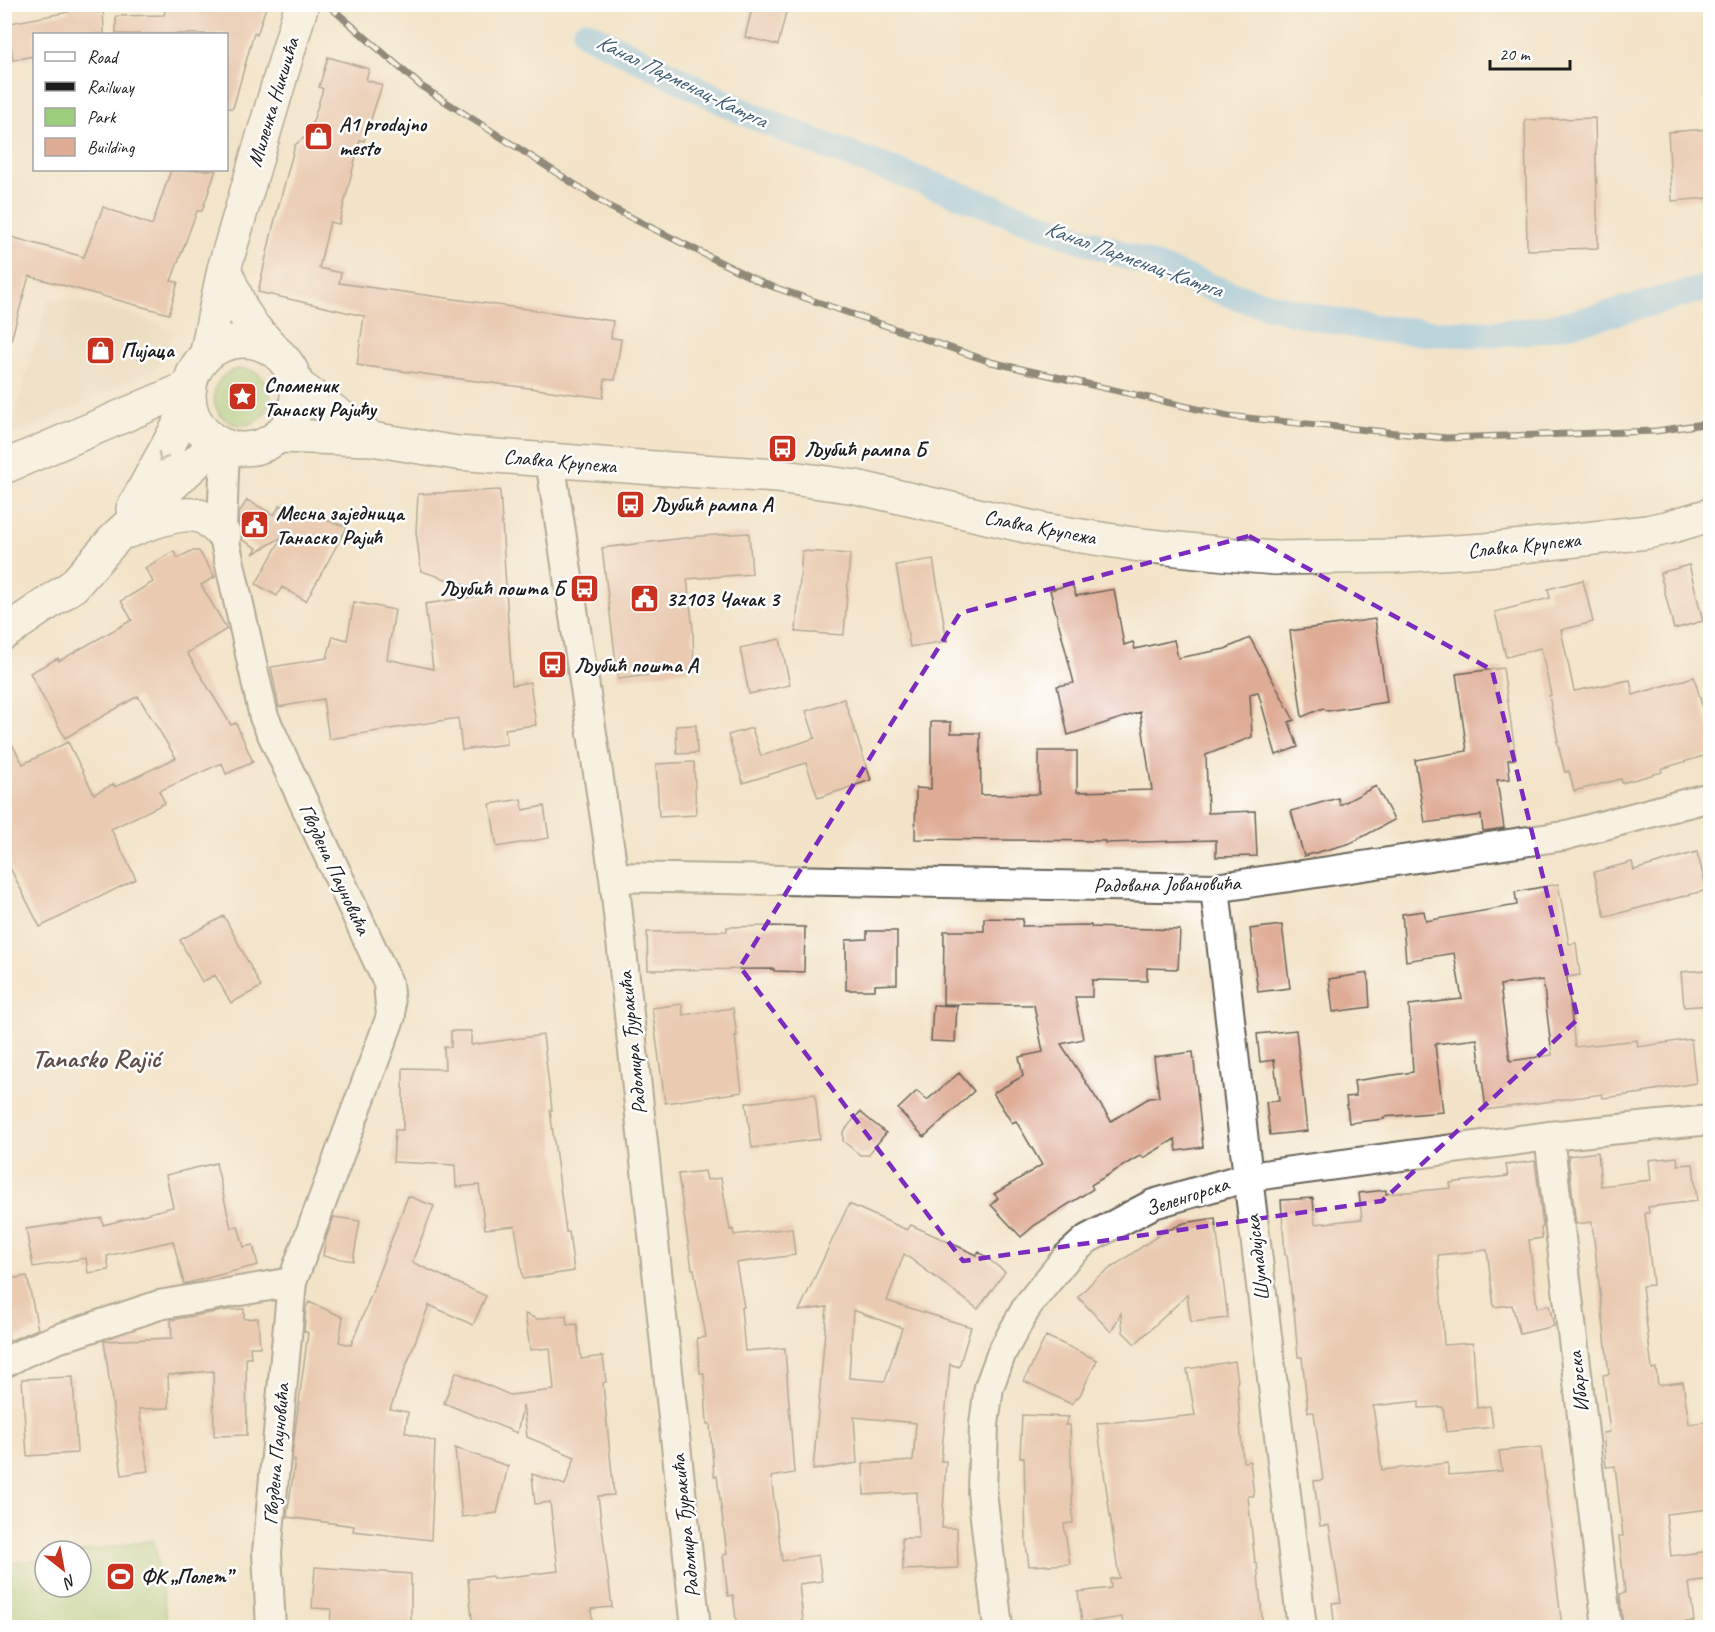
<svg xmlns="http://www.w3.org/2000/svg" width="1715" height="1632" viewBox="0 0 1715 1632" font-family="Caveat,sans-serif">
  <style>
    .built { fill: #e5d5b7 }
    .green { fill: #9ccd7c; stroke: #5c744c; stroke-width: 1.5 }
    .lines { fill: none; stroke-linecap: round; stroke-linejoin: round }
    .canal { stroke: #78c0f0; stroke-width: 27 }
    .building { fill: #dfac96; fill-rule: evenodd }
    .minor-casing { stroke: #676259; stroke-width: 32 }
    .tertiary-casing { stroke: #676259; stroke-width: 36 }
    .secondary-casing { stroke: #676259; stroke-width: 36 }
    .minor { stroke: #fff; stroke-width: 28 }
    .tertiary { stroke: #fff; stroke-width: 33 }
    .secondary { stroke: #fff; stroke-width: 33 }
    .rail-casing { stroke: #1c1c1c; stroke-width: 7 }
    .rail { stroke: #fff; stroke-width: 4.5; stroke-dasharray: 14; stroke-linecap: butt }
    .oneway { stroke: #999 }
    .marked { fill: none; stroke: #7b2cbf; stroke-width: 4.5; stroke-dasharray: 12 8; stroke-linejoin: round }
    .labels { text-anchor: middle; stroke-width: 5; stroke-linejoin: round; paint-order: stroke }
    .street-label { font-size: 21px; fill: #1c1c1c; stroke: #fff }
    .poi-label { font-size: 21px; font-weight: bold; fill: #1c1c1c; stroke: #fff; text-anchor: start }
    .water-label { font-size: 22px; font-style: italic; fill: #415e71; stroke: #fff }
    .district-label { font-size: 27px; font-weight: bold; fill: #604e47; stroke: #fff }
  </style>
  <rect width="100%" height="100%" fill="#fff"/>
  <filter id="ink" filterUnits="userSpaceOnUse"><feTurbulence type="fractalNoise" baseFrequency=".0167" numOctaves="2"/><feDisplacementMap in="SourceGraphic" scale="12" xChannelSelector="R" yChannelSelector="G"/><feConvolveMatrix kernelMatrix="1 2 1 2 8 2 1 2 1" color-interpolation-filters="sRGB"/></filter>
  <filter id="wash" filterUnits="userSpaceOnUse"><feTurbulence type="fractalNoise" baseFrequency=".008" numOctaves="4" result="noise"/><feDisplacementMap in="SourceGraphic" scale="24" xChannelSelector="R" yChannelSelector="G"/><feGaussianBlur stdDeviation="1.35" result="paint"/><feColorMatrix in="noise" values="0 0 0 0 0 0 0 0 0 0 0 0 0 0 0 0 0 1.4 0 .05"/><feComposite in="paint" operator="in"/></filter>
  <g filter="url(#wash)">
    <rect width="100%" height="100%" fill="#f3e4c9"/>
    <!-- built -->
    <path class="built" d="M49,297L124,311L175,332L158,368L8,438Z"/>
    <!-- green -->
    <path class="green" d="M214 397a28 28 0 1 1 56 0a28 28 0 1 1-56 0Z
      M154,1540L168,1627H5V1564L45,1558V1587H81V1552Z"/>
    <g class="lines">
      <!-- canal -->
      <path class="canal" d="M586,33L746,113L818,143L1241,298L1310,316L1371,328L1435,333L1491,334L1538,330L1590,319L1710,287"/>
    </g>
    <g id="blocks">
      <!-- building -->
      <path class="building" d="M68,4H103L104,34H34V56L13,60L9,34H6L5,24L69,12Z
        M167,4H267L257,35L254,33L233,108H226V34H116V16L164,15Z
        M753,4H788L778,45L745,37Z
        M328,57L369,69L366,80L382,85L364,141L360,140L339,224L330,222L319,268L341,273L339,283L613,321L611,338L621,339L615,380L605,379L603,398L357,365L364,316L258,292L273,227L295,145L309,134L323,89L319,87Z
        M1595,118L1598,248L1527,250L1525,120Z
        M1710,129V198L1672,201L1668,132Z
        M171,170H216L202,211H197L171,281L178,282L169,314L29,276L11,340L4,339V235L84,257L103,207L152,225Z
        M500,490L512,685L530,682L536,725L505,729L507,744L462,750L458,718L329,739L323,699L279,707L271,667L327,658L333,636L347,640L354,602L395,610L387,659L433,669L425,604L493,594L421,571L416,532L418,494Z
        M247,500L274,515L280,505L347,527L306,601L282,587L277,596L256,584L282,537L253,554L257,548L242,540V530L239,524V513Z
        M749,533L752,574L687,579L693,629L694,669L618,679L602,548L701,536Z
        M174,551L178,558L191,551H199L215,577L201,585L227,629L187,653L231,725L236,723L253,762L226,774L222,763L159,791L165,803L111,829L136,879L40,927L4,856V730L23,764L68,742L94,794L114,784L115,787L176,758L138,696L65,738L30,673L58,658L59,661L132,620L121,601L153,582L145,568Z
        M802,551L850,554L844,635L796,632Z
        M933,559L947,641L910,647L896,565Z
        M1689,565L1703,621L1674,629L1660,573Z
        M1583,580L1593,622L1561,630L1574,691L1630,680L1633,695L1694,677L1710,733V754L1661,769L1662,772L1622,783L1621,779L1574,791L1569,771L1565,772L1557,741H1558L1549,696L1551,695L1541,648L1506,657L1495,612L1550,598L1548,589Z
        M1072,584L1076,596L1114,589L1124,645L1133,642L1135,649L1174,640L1178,658L1225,649L1250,638L1294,720L1289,722L1298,747L1276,755L1258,692L1250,694L1252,737L1206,755L1208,813L1255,811L1257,856L1216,857V840L1105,843V841L915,839L916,788L931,789V722H951V733H980L981,795L1039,794V751H1077V792L1152,790L1140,712L1068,735L1057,686L1074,683L1050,590Z
        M1375,619L1387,702L1327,711L1323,708L1302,717L1290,631Z
        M780,639L790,685L749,694L740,648Z
        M1503,668L1516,759L1508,760L1510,779L1497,780L1504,828L1483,831L1481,815L1425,823L1415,760L1467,751L1456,674Z
        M844,699L871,780L818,798L806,763L743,783L728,735L752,728L761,756L815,738L806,711Z
        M696,725L697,753L677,754L676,726Z
        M694,762L696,815L659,817L656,764Z
        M1376,786L1394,820L1351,843L1304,856L1291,811L1338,798L1340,805Z
        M521,799L523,810L544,806L549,838L497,847L490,804Z
        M1697,852L1707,890L1605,917L1594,872L1632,862L1634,870Z
        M1558,884L1569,944L1576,943L1580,975L1567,977L1575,1047L1637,1040L1638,1047L1691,1039L1696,1083L1643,1092V1093L1603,1098L1602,1094L1486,1110L1477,1039L1435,1044L1443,1112L1384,1117V1119L1349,1123L1346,1097L1356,1096L1354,1081L1413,1072L1409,1005L1462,999L1454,953L1406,961L1402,914L1424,911L1426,921L1517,905L1515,892ZM1543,980L1552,1055L1510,1061L1500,985Z
        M224,916L261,987L231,1003L215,975L202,982L180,940Z
        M984,918L1023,919L1022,926L1091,925V927L1180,930L1178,969L1147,968V981L1092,980V997H1075L1083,1039L1061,1044L1111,1121L1149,1098L1159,1097L1154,1057L1193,1052L1203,1147L1177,1151L1175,1139L1143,1158L1141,1155L1091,1185L1093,1189L1035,1225L1021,1237L991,1205L998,1198L994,1194L1042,1165L1016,1121L1012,1123L993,1093L1023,1076L1019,1057L1043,1052L1034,1005L943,1004L944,931H984Z
        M1282,925L1290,988L1258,992L1250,929Z
        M770,926L805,927L804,972L774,971V969L648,970L647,932L727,931V927Z
        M867,931H897V984L875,985V990H846V940L867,939Z
        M1707,970L1710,1005L1684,1007L1681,972Z
        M1368,973L1370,1007L1333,1012L1329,979Z
        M682,1004L683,1015L733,1008L737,1036H735L742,1092L665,1103L652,1008Z
        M933,1005L957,1006L955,1042L931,1041Z
        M1296,1030L1307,1131L1270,1135L1266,1102L1279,1101L1274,1060L1260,1062L1257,1034Z
        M451,1031H471V1045L543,1035L552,1110H550L566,1232H569L574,1271L523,1279L515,1226L485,1229L479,1185L456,1187L455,1165L393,1162L395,1130H403V1068L445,1069L444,1047H451Z
        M959,1073L974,1091L924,1137L898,1109L917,1091L927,1100Z
        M815,1094L820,1139L752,1148L746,1103Z
        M860,1112L886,1133L868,1155H860L843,1141V1132Z
        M1598,1152L1601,1186L1651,1180L1649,1160L1677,1157L1678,1165L1693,1164L1697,1201L1648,1207L1649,1213H1645L1653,1285L1642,1286L1652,1369L1656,1368L1658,1385L1683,1382L1689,1424L1710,1421V1509L1666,1514L1671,1556L1710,1551V1580L1689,1583L1694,1621L1649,1628H1623L1620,1594L1625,1593L1619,1536H1623L1615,1466L1606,1467L1603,1433L1610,1432L1603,1375L1609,1374L1602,1310L1592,1222L1576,1224L1568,1156Z
        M1535,1161L1543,1227L1541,1228L1542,1238L1529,1240L1537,1308L1549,1305L1554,1326L1520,1334L1512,1305L1494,1307L1487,1250L1438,1255L1444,1345L1473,1343L1477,1408L1490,1406L1493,1427L1446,1432L1443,1407L1419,1408V1401L1373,1406L1382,1470L1448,1463V1475L1502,1471L1499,1451L1541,1447L1562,1628H1451L1450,1623L1413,1628H1335L1332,1603L1341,1602L1329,1525L1320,1526L1314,1481L1323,1480L1314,1412H1308L1302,1357H1298L1294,1309L1293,1310L1287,1255H1285L1281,1200L1313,1198L1315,1224L1362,1219L1359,1193L1386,1190V1194L1451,1188L1450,1183L1508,1176L1506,1165Z
        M216,1163L231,1228L238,1226L244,1247L253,1245L258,1265L184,1284L173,1241L107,1256L109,1270L88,1273L86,1258L33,1267L26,1229L102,1218L103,1225L173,1207L166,1175Z
        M705,1171L707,1180L721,1178L730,1230L733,1229L734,1235L792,1228L795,1255L736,1263L744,1307L741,1308L745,1351L785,1348L794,1473L771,1477L782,1561L818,1555L822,1581L799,1584L804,1628H737L733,1595L728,1596L723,1555L727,1554L717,1476H714L710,1424H707L704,1373H700L697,1338L706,1337L694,1269H692L678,1174Z
        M408,1196L434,1206L412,1262L486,1296L473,1325L429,1305L390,1409L408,1412L405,1432L435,1442L431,1540L353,1531L354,1526L287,1517L295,1460L292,1459L293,1447L308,1333L304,1331L306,1308L309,1302L343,1317L339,1342L351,1345L375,1285H374Z
        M849,1204L907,1230L911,1225L977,1255L979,1252L1005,1272L978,1309L904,1254L887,1301L971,1327L959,1367L950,1364L941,1461H946L942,1528H957L958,1568L903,1570L902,1538H919L917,1492L864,1495L863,1464L913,1461L916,1423L854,1417L857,1463L813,1470L827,1307L799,1311ZM853,1310L902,1328L885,1381L849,1378Z
        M334,1217L360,1221L353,1261L323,1256L326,1238Z
        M1215,1218L1228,1318L1191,1322L1187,1295L1135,1344L1123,1332L1121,1313L1111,1332L1078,1297L1095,1279L1162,1233L1184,1223Z
        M27,1276L38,1329L4,1343V1280Z
        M244,1309V1319L258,1318L260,1347H250L251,1358H246L247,1435L214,1436L213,1371L168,1375L169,1408L139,1409L148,1471L122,1475L104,1341L172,1338L171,1320L228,1310Z
        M525,1314L537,1319L566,1315L567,1325L577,1324L581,1359L603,1356L606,1382L603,1383L614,1495L598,1496L612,1607L591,1609L593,1628H473L468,1579L492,1576L493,1579L558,1571L550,1502L535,1504L532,1474L565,1485L575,1457L527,1437L523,1405L517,1433L444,1403L456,1372L510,1395L554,1390L550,1348L530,1350Z
        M1046,1336L1097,1360L1080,1395L1071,1404L1024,1381Z
        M1235,1361L1238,1381H1237L1243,1462L1250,1461L1254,1496H1248L1255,1563H1257L1263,1628H1123L1122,1617L1082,1623L1078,1592L1111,1588L1110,1579L1119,1578L1097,1423L1127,1421H1140L1195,1415L1187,1369Z
        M73,1377L77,1453L27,1456L22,1379Z
        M1022,1415L1069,1417L1065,1425H1070L1073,1523L1064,1524L1070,1564L1029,1566L1026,1544L1024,1457H1020Z
        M455,1448L508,1466L497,1513L462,1517Z
        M315,1567L411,1574V1628L330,1626L331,1609L312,1608Z"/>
    </g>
  </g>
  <g filter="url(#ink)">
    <use href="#blocks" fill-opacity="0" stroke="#676259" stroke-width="1.5"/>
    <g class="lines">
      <defs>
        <path id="minor" d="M225,447L222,528L264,717L388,983L391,1016L292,1282L267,1553L271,1628
          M550,460L614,877L696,1628
          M614,877L1215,888L1563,836L1710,797
          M1215,888L1248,1177L1302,1628
          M1549,1136L1607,1628
          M4,1363L23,1353L57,1339L159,1305L292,1282
          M998,1628L982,1492L984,1424L989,1387L1002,1352L1028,1305L1067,1257L1087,1239L1153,1204L1248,1177L1549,1136L1710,1120"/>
        <path id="tertiary" d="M4,467L190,387"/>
        <path id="secondary" d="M224,269L242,310L253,327L276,352
          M189 395a54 54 0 1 1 108 0a54 54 0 1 1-108 0Z
          M206,356L224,269L302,4
          M297,385L372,439
          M279,436L372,439L457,453L640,467L777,476L856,487L1043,530L1140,545L1226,554L1275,558L1394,556L1486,550L1647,532L1666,528L1710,515
          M133,509L190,405
          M129,531C147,524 183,509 202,517C211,521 217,529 224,535
          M4,633L73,586L119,534L217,443"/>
      </defs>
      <!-- minor casing -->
      <use href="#minor" class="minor-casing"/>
      <!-- tertiary casing -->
      <use href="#tertiary" class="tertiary-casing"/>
      <!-- secondary casing -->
      <use href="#secondary" class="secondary-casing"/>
      <!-- minor -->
      <use href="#minor" class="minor"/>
      <!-- tertiary -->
      <use href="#tertiary" class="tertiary"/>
      <!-- secondary -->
      <use href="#secondary" class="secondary"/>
      <defs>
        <path id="rail" d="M327,4L421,86L610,207L762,283L991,362L1228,416L1446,438L1656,431L1710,423"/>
      </defs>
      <!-- rail casing -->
      <use href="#rail" class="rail-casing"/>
      <!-- rail -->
      <use href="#rail" class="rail"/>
    </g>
    <!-- one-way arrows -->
    <defs><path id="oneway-chevron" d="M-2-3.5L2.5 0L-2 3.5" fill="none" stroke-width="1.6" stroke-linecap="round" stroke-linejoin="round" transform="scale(1.5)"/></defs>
    <use class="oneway" href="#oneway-chevron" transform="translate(162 457) rotate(119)"/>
  </g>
  <!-- marked area -->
  <path d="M0 0H1715V1632H0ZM1249,536L1492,670L1578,1019L1382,1201L963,1261L740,967L960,613Z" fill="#f3e4c9" fill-opacity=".55" fill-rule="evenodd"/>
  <path class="marked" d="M1249,536L1492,670L1578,1019L1382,1201L963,1261L740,967L960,613Z"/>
  <!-- icons -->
  <defs>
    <symbol id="shop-square" viewBox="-11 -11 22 22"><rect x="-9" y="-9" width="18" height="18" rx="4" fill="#c8321e" stroke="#fff"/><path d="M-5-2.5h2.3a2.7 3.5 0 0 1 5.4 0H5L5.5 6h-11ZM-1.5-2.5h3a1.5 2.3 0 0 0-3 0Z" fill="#fff"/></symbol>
    <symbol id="sight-square" viewBox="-11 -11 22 22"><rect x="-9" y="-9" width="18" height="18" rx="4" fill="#c8321e" stroke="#fff"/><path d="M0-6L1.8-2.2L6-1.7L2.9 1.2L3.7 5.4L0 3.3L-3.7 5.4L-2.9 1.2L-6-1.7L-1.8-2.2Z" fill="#fff"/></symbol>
    <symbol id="bus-square" viewBox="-11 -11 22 22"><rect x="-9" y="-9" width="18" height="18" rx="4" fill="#c8321e" stroke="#fff"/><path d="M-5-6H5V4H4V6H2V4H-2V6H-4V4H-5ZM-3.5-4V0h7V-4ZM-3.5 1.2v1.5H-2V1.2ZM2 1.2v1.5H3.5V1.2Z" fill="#fff"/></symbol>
    <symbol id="civic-square" viewBox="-11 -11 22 22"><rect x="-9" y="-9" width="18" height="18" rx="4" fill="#c8321e" stroke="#fff"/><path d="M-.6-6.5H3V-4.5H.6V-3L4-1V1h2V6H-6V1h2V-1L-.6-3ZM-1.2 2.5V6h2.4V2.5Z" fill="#fff"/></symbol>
    <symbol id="stadium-square" viewBox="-11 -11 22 22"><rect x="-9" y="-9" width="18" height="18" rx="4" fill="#c8321e" stroke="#fff"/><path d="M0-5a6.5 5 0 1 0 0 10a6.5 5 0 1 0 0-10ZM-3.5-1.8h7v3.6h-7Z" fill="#fff"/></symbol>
  </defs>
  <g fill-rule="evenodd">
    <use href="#shop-square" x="302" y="120" width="33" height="33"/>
    <use href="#shop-square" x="84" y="334" width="33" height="33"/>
    <use href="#sight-square" x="226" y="380" width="33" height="33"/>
    <use href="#bus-square" x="766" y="432" width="33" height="33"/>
    <use href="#bus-square" x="614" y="488" width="33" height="33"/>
    <use href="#civic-square" x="238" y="508" width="33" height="33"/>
    <use href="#bus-square" x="568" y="572" width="33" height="33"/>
    <use href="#civic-square" x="628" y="582" width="33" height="33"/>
    <use href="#bus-square" x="536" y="648" width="33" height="33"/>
    <use href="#stadium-square" x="104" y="1560" width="33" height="33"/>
  </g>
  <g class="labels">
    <!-- street labels -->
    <g class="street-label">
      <text transform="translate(273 102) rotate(-73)" y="7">Миленка Никшића</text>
      <text transform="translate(560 461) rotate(5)" y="7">Славка Крупежа</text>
      <text transform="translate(1040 527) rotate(11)" y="7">Славка Крупежа</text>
      <text transform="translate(1524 545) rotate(-6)" y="7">Славка Крупежа</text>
      <text transform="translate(335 869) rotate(65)" y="7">Гвоздена Пауновића</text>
      <text transform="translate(1167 884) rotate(-1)" y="7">Радована Јовановића</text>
      <text transform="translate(632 1043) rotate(-96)" y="7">Радомира Ђуракића</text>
      <text transform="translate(1187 1196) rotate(-18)" y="7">Зеленгорска</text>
      <text transform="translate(1257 1258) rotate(-97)" y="7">Шумадијска</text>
      <text transform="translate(1578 1382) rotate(-97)" y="7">Ибарска</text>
      <text transform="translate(276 1454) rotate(-85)" y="7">Гвоздена Пауновића</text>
      <text transform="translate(685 1526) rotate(-96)" y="7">Радомира Ђуракића</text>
    </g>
    <!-- poi labels -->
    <g class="poi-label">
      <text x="339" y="131">A1 prodajno<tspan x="339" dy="24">mesto</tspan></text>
      <text x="121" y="357">Пијаца</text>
      <text x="264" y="392">Споменик<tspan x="264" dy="24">Танаску Рајићу</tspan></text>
      <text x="804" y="456">Љубић рампа Б</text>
      <text x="651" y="511">Љубић рампа А</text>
      <text x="276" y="520">Месна заједница<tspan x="276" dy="24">Танаско Рајић</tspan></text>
      <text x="564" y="595" text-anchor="end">Љубић пошта Б</text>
      <text x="666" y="606">32103 Чачак 3</text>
      <text x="574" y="672">Љубић пошта А</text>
      <text x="141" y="1583">ФК „Полет”</text>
    </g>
    <!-- water labels -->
    <g class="water-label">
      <text transform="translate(682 80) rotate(26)" y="8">Канал Парменац-Катрга</text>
      <text transform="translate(1134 258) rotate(20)" y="8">Канал Парменац-Катрга</text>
    </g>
    <!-- district labels -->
    <g class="district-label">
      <text x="96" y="1067">Tanasko Rajić</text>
    </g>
  </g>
  <!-- margin -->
  <rect width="1715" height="1632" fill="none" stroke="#fff" stroke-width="24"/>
  <!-- legend -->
  <rect x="33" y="33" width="195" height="138" fill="#ffffff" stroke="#a4a4a4" stroke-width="1.5"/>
  <rect x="45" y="52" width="30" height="9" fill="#ffffff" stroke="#a4a4a4" stroke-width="1.5"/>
  <text x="87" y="63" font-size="18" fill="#1c1c1c">Road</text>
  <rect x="45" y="82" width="30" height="9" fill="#1c1c1c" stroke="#a4a4a4" stroke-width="1.5"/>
  <text x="87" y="93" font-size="18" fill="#1c1c1c">Railway</text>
  <rect x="45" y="108" width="30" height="18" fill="#9ccd7c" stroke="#a4a4a4" stroke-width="1.5"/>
  <text x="87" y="123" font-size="18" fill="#1c1c1c">Park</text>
  <rect x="45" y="138" width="30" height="18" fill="#dfac96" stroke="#a4a4a4" stroke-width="1.5"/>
  <text x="87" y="153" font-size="18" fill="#1c1c1c">Building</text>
  <!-- north arrow -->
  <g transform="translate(63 1569) rotate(149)"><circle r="28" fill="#ffffff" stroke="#a4a4a4" stroke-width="1.5"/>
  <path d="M0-4.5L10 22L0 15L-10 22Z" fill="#c8321e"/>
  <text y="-9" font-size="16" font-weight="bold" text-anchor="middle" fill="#1c1c1c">N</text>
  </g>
  <!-- scale -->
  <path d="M1490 60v9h80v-9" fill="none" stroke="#1c1c1c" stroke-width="3"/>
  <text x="1499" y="60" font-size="18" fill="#1c1c1c" stroke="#ffffff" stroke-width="4.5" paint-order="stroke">20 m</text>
</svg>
